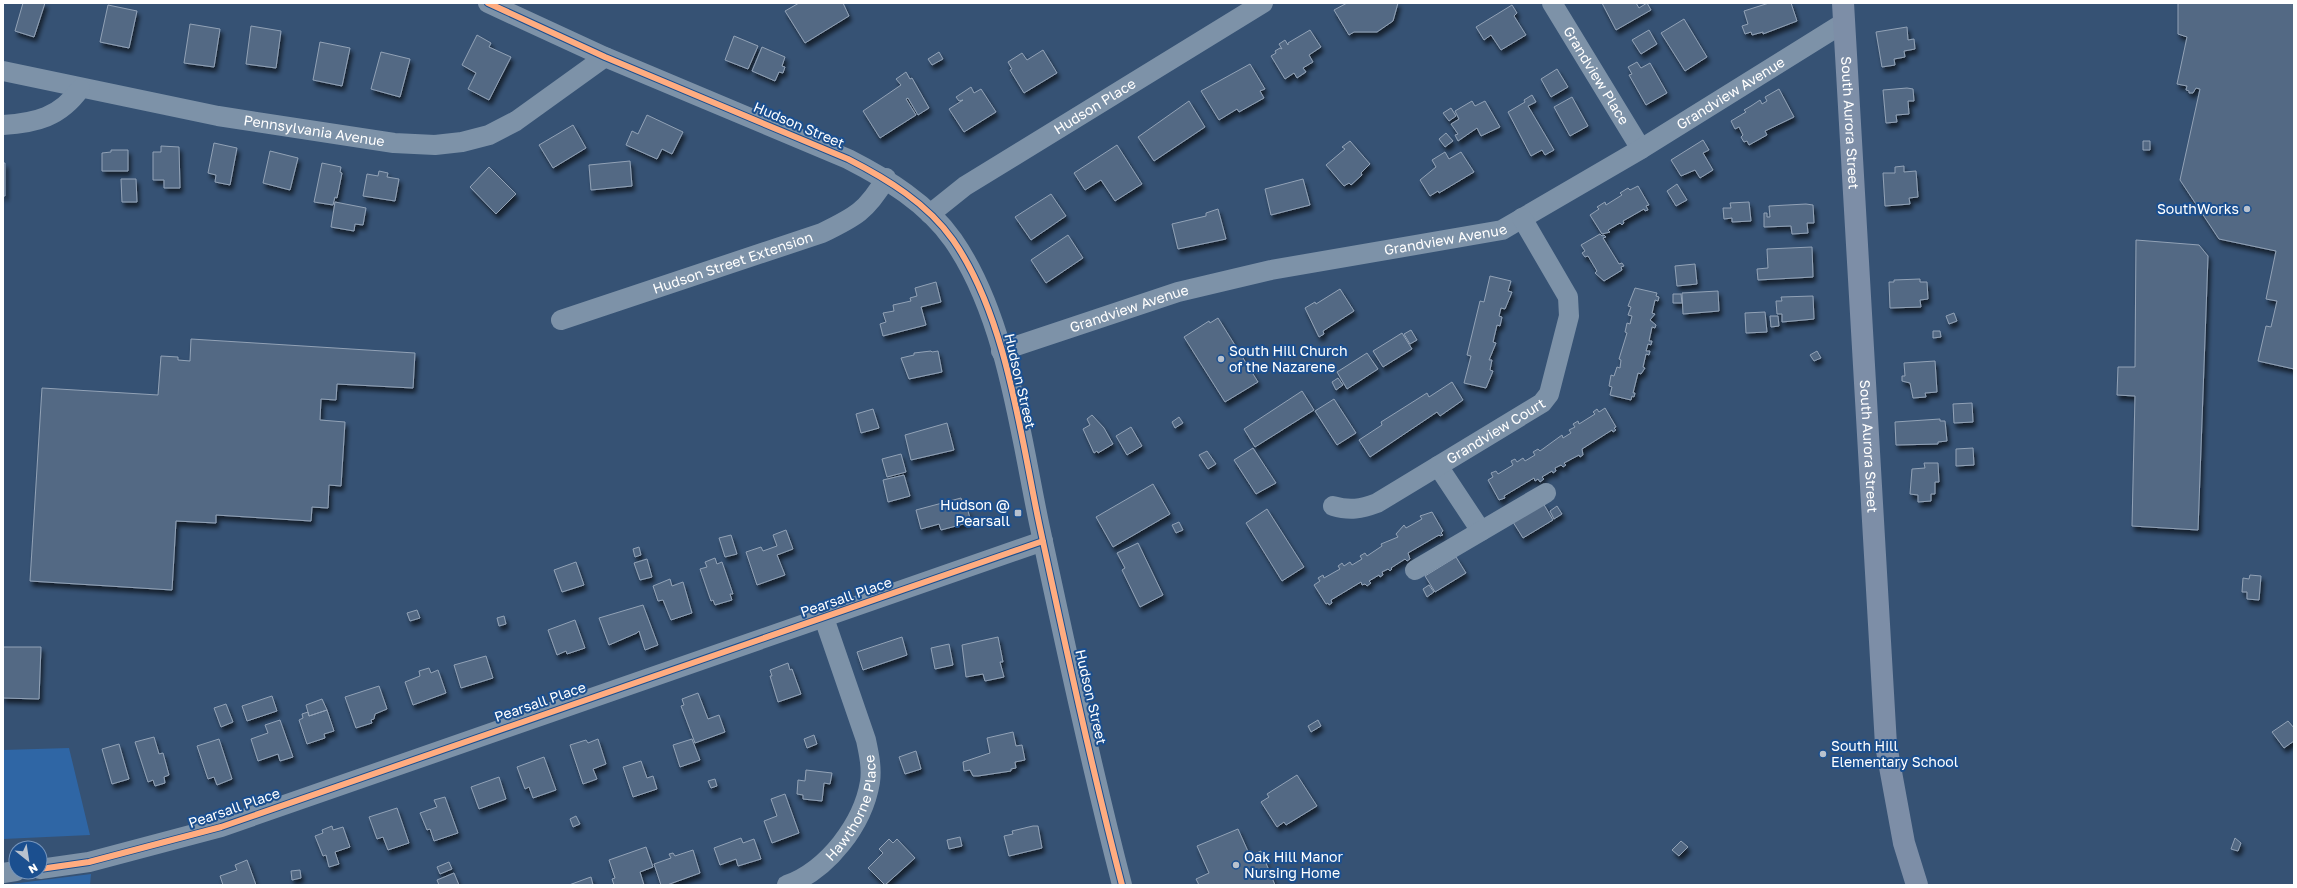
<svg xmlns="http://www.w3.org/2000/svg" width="2297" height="888" viewBox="0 0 2297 888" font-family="'Golos Text',sans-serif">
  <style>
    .green { fill: #2f66a5 }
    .building { fill: #526984; stroke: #92a2b6; filter: url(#shadow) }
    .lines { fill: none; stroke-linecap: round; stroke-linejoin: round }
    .minor { stroke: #7d92a8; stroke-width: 20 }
    .major { stroke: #7d8ea7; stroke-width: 22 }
    .cycleway-casing { stroke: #1b4f8f; stroke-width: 8 }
    .cycleway { stroke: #ffac80; stroke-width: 6 }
    .poi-dot { fill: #b9c2ce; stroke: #1b4f8f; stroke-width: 1.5 }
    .labels { text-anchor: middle; stroke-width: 4; stroke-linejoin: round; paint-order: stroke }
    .street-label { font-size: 14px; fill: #fff; stroke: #1b4f8f }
    .poi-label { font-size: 14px; fill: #fff; stroke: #1b4f8f; text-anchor: start }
  </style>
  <defs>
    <filter id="shadow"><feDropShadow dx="2.5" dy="4.5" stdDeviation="2" flood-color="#0009"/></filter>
  </defs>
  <rect width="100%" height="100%" fill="#365274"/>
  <!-- green -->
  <path class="green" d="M69,748L90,835L3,839V750Z
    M91,874L90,885H3Z"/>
  <!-- building -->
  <path class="building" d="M23,3H45L34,37L15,31Z
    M799,3H843L849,16L805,43L785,11Z
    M1347,3H1398L1393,21L1377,32H1354L1349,35L1334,10Z
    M1602,3H1636L1639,8L1647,3L1651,10L1616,30Z
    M1769,3H1791L1797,21L1763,34V32L1752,35L1751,32L1745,34L1742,26L1748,24L1744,11Z
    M2178,3H2294V369L2258,361L2266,326L2271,327L2277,301L2266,299L2276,251L2219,239L2180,180L2200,89L2196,88L2193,93H2189V91L2186,90L2187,86L2177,84L2187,37L2178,34Z
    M108,5L137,11L129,48L100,42Z
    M1512,5L1517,13L1514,16L1526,35L1501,50L1491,35L1484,40L1476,27Z
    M1684,19L1707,57L1685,71L1661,33Z
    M190,24L220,29L214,67L184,63Z
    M251,26L281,31L276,68L246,64Z
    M1907,27L1908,40L1914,39L1915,49L1904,51L1905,57L1894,59L1895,65L1882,67L1876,32Z
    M1310,30L1321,47L1309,55L1313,62L1303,68L1306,72L1297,78L1294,73L1285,79L1271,56L1276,53L1275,51L1280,48L1282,49L1279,44L1285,40L1288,45V43Z
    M1649,30L1657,44L1641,54L1632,40Z
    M477,35L491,43L489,47L511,57L489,100L468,89L476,73L462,65Z
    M734,36L758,46L748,69L725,60Z
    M320,42L350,48L342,86L313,80Z
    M762,47L785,57L782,66L785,67L783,73L779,72L775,81L752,71Z
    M1043,50L1057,73L1024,93L1010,70L1012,69L1008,62L1022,53L1027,60Z
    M381,52L410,59L400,97L371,89Z
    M939,52L943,59L932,65L928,59Z
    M1637,62L1641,68L1650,63L1667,93L1646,105L1629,75L1632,74L1628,67Z
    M1250,64L1265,89L1260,91L1264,98L1239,112L1237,109L1219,120L1201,91Z
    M1557,69L1568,87L1551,97L1541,79Z
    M906,72L910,79L912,78L929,108L918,115L908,98L906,99L916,115L880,138L863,111L901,85L896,79Z
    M971,87L974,93L981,89L996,112L964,132L949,109L963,100L959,101L956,97Z
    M1907,88L1913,89L1914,101H1908L1909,114L1896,115L1897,122L1886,123L1883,90Z
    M1779,89L1794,117L1765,131L1767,135L1749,145L1747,141L1744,142L1741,137L1743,135L1739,127L1735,129L1731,121L1746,112L1744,110L1751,106L1760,100L1762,104L1767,101L1765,97Z
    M1532,95L1536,102L1528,106L1554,150L1545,155L1542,150L1531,156L1508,112L1525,102L1524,100Z
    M1572,97L1588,126L1570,136L1554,107Z
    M1189,101L1205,127L1154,161L1138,137Z
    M1472,101L1475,106L1485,101L1500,127L1481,136L1477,128L1458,141L1455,135L1458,134L1451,124L1459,119L1455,111Z
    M1451,108L1456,116L1449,121L1443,113Z
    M647,115L683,132L672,154L662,149L657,159L626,145L632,131L638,134Z
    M573,125L586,148L553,168L539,145Z
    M1446,133L1453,141L1445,147L1439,139Z
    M1703,140L1709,150L1703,153L1713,170L1700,178L1695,170L1681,176L1671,160Z
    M1350,141L1370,164L1361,173L1362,175L1351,185L1349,183L1344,186L1326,165L1345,149L1342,147Z
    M2143,141H2150V150H2143Z
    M214,143L237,148L230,185L215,182L216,175L208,173Z
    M1117,145L1142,184L1115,201L1101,180L1085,190L1074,173Z
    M161,146L179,147L180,188H164V180H153V152H161Z
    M111,150H128V171H102V153L111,152Z
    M270,151L298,158L290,190L263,183Z
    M1445,152L1449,159L1461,152L1474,172L1439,193L1438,191L1430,196L1420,180L1436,167L1432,160Z
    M630,161L632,186L591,190L589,165Z
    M3,163H5V196H3Z
    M322,163L341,167L340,172L342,173L337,198L335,197L333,205L314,202Z
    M1904,166V172L1916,171L1918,197L1909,198L1910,204L1885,206L1883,173H1895V167Z
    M489,167L516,194L496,214L470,187Z
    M379,171L388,173L387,177L399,179L395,201L363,196L367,174L378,176Z
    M121,179H136L137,202H122Z
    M1303,179L1310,205L1271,215L1265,189Z
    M1677,184L1687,200L1676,206L1667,191Z
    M1638,186L1649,205L1646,206L1648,210L1645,211L1644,209L1623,221L1624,223L1622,225L1620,223L1608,230L1610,232L1602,234L1590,215L1599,209L1597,207L1605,202L1606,205L1622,195L1620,193L1628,188L1630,190Z
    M1051,194L1066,216L1031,240L1015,217Z
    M335,202L366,208L363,225L355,224L354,231L331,227Z
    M1749,202L1751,221L1732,222V218L1724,219L1723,208H1731L1730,203Z
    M1806,204L1813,205L1814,223H1807L1808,233L1792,234L1791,226L1764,227V213H1767V217H1770L1769,206Z
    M1218,209L1226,239L1178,249L1172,224L1206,216V213Z
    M1600,234L1602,236L1604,235L1606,237L1603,238L1619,264L1622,263L1624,266L1621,267L1622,270L1604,281L1595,273L1597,271L1588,256L1585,257L1582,253L1585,251L1581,245Z
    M1068,235L1083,258L1046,283L1031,260Z
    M2136,240L2199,245L2208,256L2198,530L2132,526L2135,396L2117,395L2118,367H2135Z
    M1812,247L1813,277L1758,280L1757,269L1768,268L1767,249Z
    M1695,264L1697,284L1677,286L1675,266Z
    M1490,276L1511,281L1508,291L1512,292L1505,309L1501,308L1499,316L1502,317L1500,326L1497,325L1493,342L1496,343L1489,360H1492L1490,370L1493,371L1486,388L1464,383L1471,356L1467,355L1480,301L1484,302Z
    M1920,279V282H1927L1928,299L1920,300L1921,307L1890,308L1889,282H1894V280Z
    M936,282L941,302L921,307L926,325L883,336L880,324L886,322L883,313L894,311L893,305L911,301L910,298L917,296L915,288Z
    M1635,288L1657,293L1656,296L1659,297L1658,301L1655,300L1652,313L1655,314L1650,320L1656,325L1655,328L1652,327L1649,341H1652L1651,345L1648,344L1646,351H1650L1649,355L1646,354L1643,367L1645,368L1641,374L1638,373L1633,393H1635L1634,397L1632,396L1631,400L1610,395L1612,387L1609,386L1611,375L1614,376L1617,367L1620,368L1621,360L1619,359L1627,333L1625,332L1627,323L1630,324L1632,316L1628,315L1631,307L1628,306Z
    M1340,289L1354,311L1323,331L1324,334L1319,337L1305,308L1315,302L1316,304Z
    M1718,291L1719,311L1683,314L1682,293Z
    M1673,294H1681L1682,303H1673Z
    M1813,296L1814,319L1782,322V314H1777L1776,301H1782L1781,297Z
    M1765,312L1767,332L1746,333L1745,313Z
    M1954,313L1957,321L1949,324L1946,316Z
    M1770,316H1778L1779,326L1771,327Z
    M1218,318L1258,382L1225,402L1184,337L1209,321L1210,323Z
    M1411,330L1417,340L1410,344L1404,334Z
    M1933,331H1940L1941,337L1933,338Z
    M1402,333L1412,349L1383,367L1373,351Z
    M191,339L415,353L413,388L337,384L336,400L321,399L320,420L345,422L341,486L329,485L328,508L312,507L311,521L216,515V523L176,521L172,590L30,581L42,388L158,395L161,356L178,357V360L190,361Z
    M931,351L932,352L938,351L942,372L909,379L901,358L914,355V353Z
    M1817,351L1821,358L1814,361L1810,355Z
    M1367,353L1378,369L1347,389L1337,372Z
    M1935,361L1937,392L1925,393L1926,397L1913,398L1910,383L1902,381V376H1905L1904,363Z
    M1338,378L1343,385L1336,390L1332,382Z
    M1452,382L1463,400L1440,416L1437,412L1370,457L1359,440L1382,425L1381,422L1427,393L1429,397Z
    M1302,391L1314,410L1255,447L1244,429Z
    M1334,399L1356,433L1337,445L1315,411Z
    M1972,403L1973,422L1954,423L1953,404Z
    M1605,408L1616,427L1614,428L1616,430L1613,432L1612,430L1582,449L1583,455L1580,457L1579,455L1564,463L1566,465L1563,467L1561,465L1555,468L1556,471L1553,473L1552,471L1542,477L1544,479L1540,482L1538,479L1535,481L1534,478L1504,496L1505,498L1499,500L1488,480L1493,477L1491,473L1496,471L1498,474L1513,465L1511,461L1515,459L1517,462L1523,458L1525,461L1535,455L1533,452L1538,449L1540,451L1562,435L1563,438L1571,433L1569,430L1575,427L1573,424L1578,421L1579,424L1595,414L1593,412L1597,409L1599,412Z
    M873,409L879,428L861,433L856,414Z
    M1092,415L1104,428L1113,444L1098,453L1097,451L1094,453L1083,429L1090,425L1087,419Z
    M1179,417L1183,423L1175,428L1172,422Z
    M1940,419V421H1945L1947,441L1938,442V444L1896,445L1895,422Z
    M947,423L954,450L911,460L905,435Z
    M1131,427L1142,446L1127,455L1116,436Z
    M1253,448L1276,483L1256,494L1234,460Z
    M1973,448L1974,465L1956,466V449Z
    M1207,451L1216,464L1208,469L1199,455Z
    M901,454L906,472L887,477L882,459Z
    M1924,463H1938L1939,482H1935V494H1931V501L1918,502V495L1910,494L1912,469L1925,468Z
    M904,475L910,496L888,502L883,480Z
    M1153,484L1170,514L1113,547L1096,517Z
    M961,498L965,511H968L971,522L941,530L939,524L921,529L916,510Z
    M1543,503L1553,520L1523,538L1513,522Z
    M1557,506L1562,514L1554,519L1550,511Z
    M1267,509L1304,567L1282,581L1246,523Z
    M1432,512L1443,531L1441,533L1443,535L1440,536L1439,535L1408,553L1410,559L1407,561L1405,559L1391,568L1392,569L1390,571L1388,569L1382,572L1383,575L1380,577L1379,575L1369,581L1371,583L1367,586L1365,584L1362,585L1361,582L1331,600L1332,603L1329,605L1328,603L1326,604L1314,585L1320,581L1318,578L1323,575L1324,578L1340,569L1338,566L1342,563L1344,566L1350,562L1352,565L1362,559L1360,556L1365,553L1367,556L1382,546L1381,544L1398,537L1396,534L1404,525L1406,528L1422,519L1420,516Z
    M1179,522L1183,530L1176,533L1172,525Z
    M786,530L793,549L777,555L785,575L757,585L746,552L761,547L763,551L777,546L773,535Z
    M731,535L737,554L725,557L719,538Z
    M1138,543L1163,595L1140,607L1122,570L1125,568L1117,553Z
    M639,547L641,555L635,557L633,549Z
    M1456,557L1466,573L1435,592L1425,576Z
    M715,558L717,564L722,562L733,594H730L732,600L715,605L713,600L711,601L700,569L707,567L705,562Z
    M647,559L652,577L640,580L634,563Z
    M576,562L584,585L562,592L554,570Z
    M2250,575L2261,576L2259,600L2247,599V592H2242L2243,578L2249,579Z
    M670,579L672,586L683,582L692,613L671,620L663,600L658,601L653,586Z
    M1429,585L1434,592L1427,597L1423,589Z
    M643,605L658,645L645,650L639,631L637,633L609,645L599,618Z
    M417,610L420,618L410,621L407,613Z
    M504,616L506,624L499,626L497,618Z
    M575,620L585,648L567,654L566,651L557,655L548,630Z
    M902,637L907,655L863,670L857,652Z
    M998,637L1003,662H1000L1004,677L985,681L983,674L966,677L962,645Z
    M949,644L953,665L935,669L931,648Z
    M3,647H41L39,699L3,698Z
    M486,656L493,678L461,688L454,665Z
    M788,663L790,670L792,669L801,694L778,702L770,676H772L770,670Z
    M429,668L431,673L438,670L446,693L413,705L405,682L420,676L419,671Z
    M379,686L387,709L375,714L374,719L371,720L372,723L356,728L345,697Z
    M698,693L708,719L719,715L725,732L695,743L681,706L684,705L682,699Z
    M272,696L277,711L247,721L242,706Z
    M322,699L327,710L309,716L306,705Z
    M226,704L233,722L221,727L214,708Z
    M327,710L334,731L324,734L325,738L307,744L299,720L303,718L302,714L308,712L309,716Z
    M280,720L293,757L280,761L278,754L258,761L251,739L268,733L265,725Z
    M1318,720L1321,726L1311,732L1308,726Z
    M2288,721L2294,728V741L2284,748L2272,732Z
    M1013,732L1016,746L1022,745L1025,760L1015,762L1016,768L1011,769V771L978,776H973L970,770L964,771L963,762L990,753L987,738Z
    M814,735L817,744L807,748L804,739Z
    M154,737L159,754L163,753L169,775L164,777L165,783L155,786L153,780L148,782L135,742Z
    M219,739L232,779L217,785L214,777L208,779L197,746Z
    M598,739L606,764L593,769L597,779L583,784L570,745L586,740L588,743Z
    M692,739L700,760L680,767L673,745Z
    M119,744L129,779L112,784L102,749Z
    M916,751L921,769L905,774L899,757Z
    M544,757L556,790L533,798L529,787L525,789L517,767Z
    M641,761L647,778L653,776L657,789L633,797L623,767Z
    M806,770L832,773L830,784L824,783L822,801L803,799V795L797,794L798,780L805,781Z
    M1297,775L1317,806L1286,825L1284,822L1277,827L1261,802L1269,797L1267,794Z
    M499,777L506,799L479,809L471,787Z
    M715,779L717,786L711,788L708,781Z
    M785,794L799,833L772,843L764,821L777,816L771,799Z
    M445,797L458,833L434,841L430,829L427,830L420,813L437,807L434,800Z
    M397,808L409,843L388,850L383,837L377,839L369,817Z
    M576,816L580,824L573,827L570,819Z
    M332,826L333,830L343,827L350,847L335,852L339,864L329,867L326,855L323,856L315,836L323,833L322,830Z
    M1033,826H1038L1042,848L1009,856L1004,836L1013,834L1012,831Z
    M1238,829L1250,856L1261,851L1275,885H1199L1196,879L1209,873L1197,846Z
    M960,837L962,846L949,849L947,840Z
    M741,838L743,843L754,839L761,859L738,866L736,859L720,865L714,848Z
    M2235,838L2241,843L2238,851L2231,849Z
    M889,839L893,843L897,839L915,858L885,885L868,868L883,853L879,849Z
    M1681,841L1688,847L1679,856L1672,850Z
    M646,847L653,867L640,872L644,885H614L612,879L615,878L609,860Z
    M693,850L700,873L667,885H661L654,864L671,858L669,854L673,853L675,856Z
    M247,860L256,885H223L220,876L237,870L235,865Z
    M449,862L452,869L440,874L437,867Z
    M300,870L301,878L292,880L291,871Z
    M454,873L459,885H439L437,880Z
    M591,877L593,885H569L588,878Z"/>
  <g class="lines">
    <!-- minor -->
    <g class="minor">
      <path d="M488,3L605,57L848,159C887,179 927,203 953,240C1006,316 1020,432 1039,523C1065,644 1091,765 1122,885"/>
      <path id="s1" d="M1552,3L1641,149"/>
      <path id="s2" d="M3,71L218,116L394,143L435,145L462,142L489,135L516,121L605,57"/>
      <path d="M3,125C36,123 60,117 80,89"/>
      <path id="s3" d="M930,214L965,186L1263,3"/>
      <path id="s4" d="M561,320L822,233C855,217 867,211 886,178"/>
      <path id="s5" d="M1001,351L1178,292L1271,270L1502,230L1641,149L1845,22"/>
      <path d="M1438,466L1481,531"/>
      <path id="s6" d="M1333,506C1350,511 1361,509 1377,503L1542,403L1549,394L1569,316L1568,297L1522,218"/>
      <path d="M1415,570L1546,493"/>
      <path d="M40,869L89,862L221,827L1043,541"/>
      <path d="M3,873L16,871"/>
      <path id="s7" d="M787,885C828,870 863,824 870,782C872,768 869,754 866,740L824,618"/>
    </g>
    <!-- major -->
    <path class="major" id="s8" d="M1843,3L1886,745L1904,843L1917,885"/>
    <defs>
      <path id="cycleway" d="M488,3L605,57L848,159C887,179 927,203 953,240C1006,316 1020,432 1039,523C1065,644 1091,765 1122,885
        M40,869L89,862L221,827L1043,541"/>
    </defs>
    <!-- cycleway casing -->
    <use href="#cycleway" class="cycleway-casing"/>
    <!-- cycleway -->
    <use href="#cycleway" class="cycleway"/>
  </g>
  <!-- markers -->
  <g class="poi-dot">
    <circle cx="2247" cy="209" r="4"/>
    <circle cx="1221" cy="359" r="4"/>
    <rect x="1014" y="509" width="8" height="8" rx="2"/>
    <circle cx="1823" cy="754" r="4"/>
    <circle cx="1236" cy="865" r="4"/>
  </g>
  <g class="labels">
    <!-- street labels -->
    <g class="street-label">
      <text dy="5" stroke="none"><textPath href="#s1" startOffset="85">Grandview Place</textPath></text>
      <text dy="5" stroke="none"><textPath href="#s5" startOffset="783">Grandview Avenue</textPath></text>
      <text dy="5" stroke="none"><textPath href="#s3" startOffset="197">Hudson Place</textPath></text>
      <text dy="5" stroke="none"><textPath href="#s8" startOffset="120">South Aurora Street</textPath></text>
      <text transform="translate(799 125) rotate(23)" y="5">Hudson Street</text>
      <text dy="5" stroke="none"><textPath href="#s2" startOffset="317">Pennsylvania Avenue</textPath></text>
      <text dy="5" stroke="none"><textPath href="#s5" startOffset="459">Grandview Avenue</textPath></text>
      <text dy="5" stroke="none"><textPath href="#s4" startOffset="181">Hudson Street Extension</textPath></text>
      <text dy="5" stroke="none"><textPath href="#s5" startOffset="135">Grandview Avenue</textPath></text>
      <text transform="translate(1020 381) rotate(77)" y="5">Hudson Street</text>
      <text dy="5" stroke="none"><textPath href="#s6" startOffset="184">Grandview Court</textPath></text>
      <text dy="5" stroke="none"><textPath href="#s8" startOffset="444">South Aurora Street</textPath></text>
      <text transform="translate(846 597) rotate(-19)" y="5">Pearsall Place</text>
      <text transform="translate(1091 697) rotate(77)" y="5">Hudson Street</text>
      <text transform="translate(540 702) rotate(-19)" y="5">Pearsall Place</text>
      <text dy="5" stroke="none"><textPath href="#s7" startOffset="107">Hawthorne Place</textPath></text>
      <text transform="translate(234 808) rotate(-19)" y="5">Pearsall Place</text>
    </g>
    <!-- poi labels -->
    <g class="poi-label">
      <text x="2239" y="214" text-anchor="end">SouthWorks</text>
      <text x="1229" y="356">South Hill Church<tspan x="1229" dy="16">of the Nazarene</tspan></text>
      <text x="1010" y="510" text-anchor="end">Hudson @<tspan x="1010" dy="16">Pearsall</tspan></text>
      <text x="1831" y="751">South Hill<tspan x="1831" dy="16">Elementary School</tspan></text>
      <text x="1244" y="862">Oak Hill Manor<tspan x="1244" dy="16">Nursing Home</tspan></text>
    </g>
  </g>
  <!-- border -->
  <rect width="2297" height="888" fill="none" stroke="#ffffff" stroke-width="8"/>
  <!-- north arrow -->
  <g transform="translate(28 860) rotate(150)"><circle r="19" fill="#1b4f8f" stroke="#7695bc"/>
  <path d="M0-3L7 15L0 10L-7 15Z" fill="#b9c2ce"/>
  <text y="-6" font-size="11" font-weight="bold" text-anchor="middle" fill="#ffffff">N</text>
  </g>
</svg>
